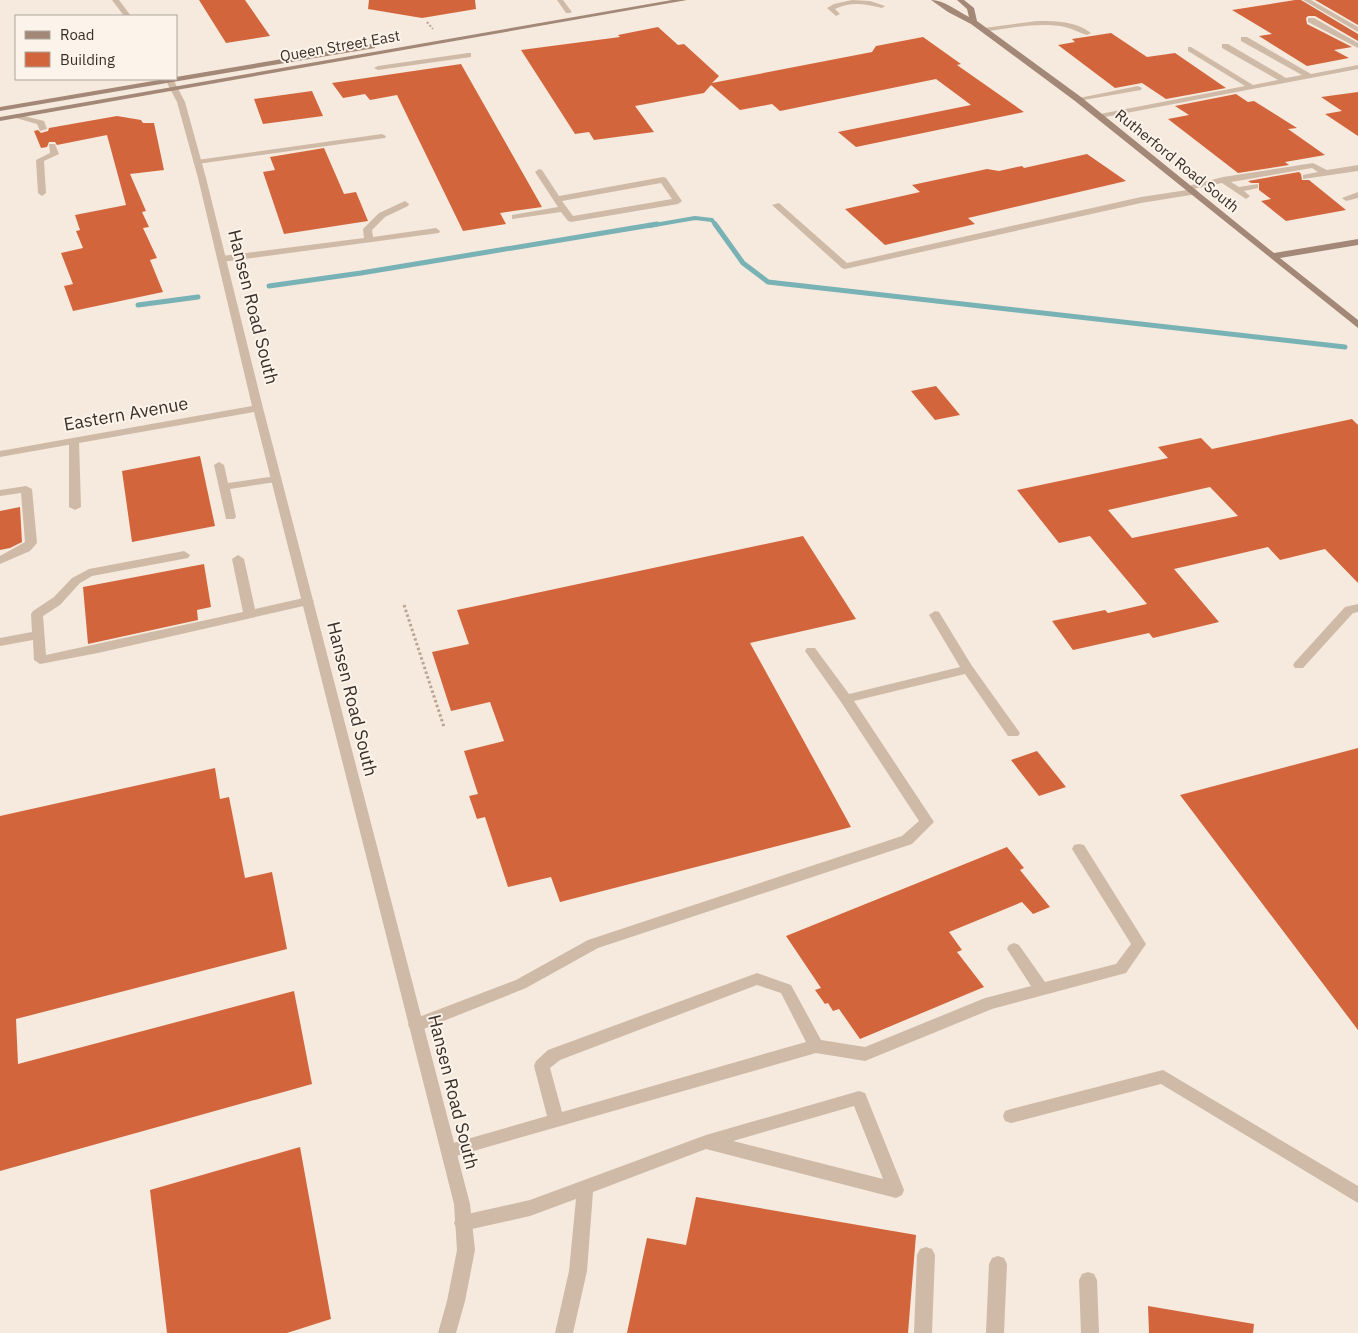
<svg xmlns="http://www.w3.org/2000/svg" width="1358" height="1333" viewBox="0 0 1358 1333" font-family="'IBM Plex Sans',sans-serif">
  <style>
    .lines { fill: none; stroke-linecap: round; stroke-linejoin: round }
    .stream-far1 { stroke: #78b2b5; stroke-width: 4 }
    .stream { stroke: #78b2b5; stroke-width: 5 }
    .building { fill: #d3653d; fill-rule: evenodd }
    .path-far1 { stroke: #bba491; stroke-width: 2; stroke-dasharray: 2 2; stroke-linecap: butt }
    .path { stroke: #bba491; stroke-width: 3; stroke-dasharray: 2.5 2.5; stroke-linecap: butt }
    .lane { fill: #cfbaa7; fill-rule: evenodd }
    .street { fill: #cfbaa7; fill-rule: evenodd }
    .secondary { fill: #a38878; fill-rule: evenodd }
    .labels { text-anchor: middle; stroke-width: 4; stroke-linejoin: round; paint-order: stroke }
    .far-street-label { font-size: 15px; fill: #3a2e28; stroke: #fcf4ea }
    .street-label { font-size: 18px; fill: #3a2e28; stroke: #fcf4ea }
  </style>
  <rect width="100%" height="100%" fill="#f5eadd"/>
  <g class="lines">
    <!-- stream-far1 -->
    <path class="stream-far1" d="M649,226L695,218L712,220L716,226"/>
    <!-- stream -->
    <path class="stream" d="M715,224L743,263L768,282L1345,347
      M269,286L361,273L657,224
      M138,305L198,297"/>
  </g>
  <!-- building -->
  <path class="building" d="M199,0H245L270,36L226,43Z
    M369,0H475L476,9L422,18L368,9Z
    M1295,0H1301L1358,34V41L1315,16H1308L1306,18L1307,24L1352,47L1334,50L1349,58L1307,66L1259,36L1272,34L1232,10Z
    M1315,0H1358V25Z
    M658,27L678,45L684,44L719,76L712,83L872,52L876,46L923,37L961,64L957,65L1024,112L856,147L838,132L971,105L936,79L780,111L772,104L740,110L711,85L704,93L635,106L654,132L594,140L589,132L575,134L521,50L620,37L618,35Z
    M1111,33L1147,57L1175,53L1226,88L1166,99L1142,83L1115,88L1058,45L1075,42L1072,39Z
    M461,64L542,207L500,213L506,224L463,231L397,95L370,100L365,94L343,98L332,83Z
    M312,91L323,116L263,124L254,99Z
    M1358,92V136L1325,114L1342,111L1321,97Z
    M1236,94L1248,102L1254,101L1297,128L1288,129L1325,155L1285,162L1289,165L1238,173L1168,119L1189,115L1175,106Z
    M117,116L141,120L143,123H154L164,170L130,174L146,211L142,212L149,227L143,228L157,258L150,260L163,292L73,311L64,286L73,284L61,253L83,248L76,231L80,230L75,215L126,205L107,135L57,145L55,142H49L47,147L41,148L34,131L38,130L41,133L48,131L49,128Z
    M324,148L344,194L356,192L368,221L284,234L263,172L275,170L270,157Z
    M1087,154L1126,181L968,218L975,224L885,245L845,209L920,192L912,185L987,169L999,171L1022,166L1024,168Z
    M1299,172L1301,174L1302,180H1309L1346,210L1286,221L1261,201L1271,199L1259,190V183H1251L1248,181Z
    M936,386L960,415L935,420L911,391Z
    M1352,419L1358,425V583L1325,549L1280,560L1268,547L1174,569L1219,622L1153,638L1149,633L1073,650L1052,621L1105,610L1108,613L1147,604L1090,536L1059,543L1017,490L1168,458L1158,447L1201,438L1212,449ZM1210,487L1238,516L1132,538L1108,510Z
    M200,456L215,526L132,542L122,471Z
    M20,507L22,542L10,548L0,550V511Z
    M803,536L856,619L750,643L851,827L560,902L551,877L508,887L485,817L477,819L469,796L478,794L464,751L504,741L490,702L451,711L432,652L469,644L457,610Z
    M204,564L211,607L197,610L198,620L88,644L83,587Z
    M1358,748V1030L1180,795Z
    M1037,751L1066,787L1039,796L1011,760Z
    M215,768L220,799L229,797L245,878L272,872L287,949L16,1019L18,1064L294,991L312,1084L0,1171V816Z
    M1007,847L1024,868L1020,870L1050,907L1033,914L1022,902L949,932L962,950L957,952L984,987L860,1039L839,1009L833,1011L828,1003L825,1004L815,990L821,988L786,936Z
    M300,1147L331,1319L287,1333H167L150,1190Z
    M696,1197L916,1235L908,1333H627L647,1238L686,1245Z
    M1148,1306L1254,1324L1253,1333H1149Z"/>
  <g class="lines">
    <!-- path-far1 -->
    <path class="path-far1" d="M427,22L433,29"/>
    <!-- path -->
    <path class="path" d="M404,605L444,727"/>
    <!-- lane -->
    <path class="lane" d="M557,0H563L572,12L570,13H566Z
      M852,0L870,1L885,6L882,8C866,4 850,1 835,9L840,14L836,16L827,8L834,4Z
      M1303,0H1311L1358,27V32Z
      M1308,18H1314L1358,43V48L1308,22Z
      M1037,21C1055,21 1076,21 1091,33L1087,35C1080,33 1073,29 1065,27C1039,22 1010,28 984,32L980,30L984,28Z
      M1241,37H1247L1311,74L1358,65V69L1100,118L1096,116L1100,114L1245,86L1188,51V47H1191L1253,85L1278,80L1222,48V44H1228L1286,78L1302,75L1241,41Z
      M468,53H471V57L378,70L374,68L378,66Z
      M1138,86L1142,88L1141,90L1078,101L1074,99Z
      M16,114L44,121L47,129L40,131L37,124L16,118Z
      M382,134L386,136L385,138L197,164L193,162L197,160Z
      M49,144H55L59,154L44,161L46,193L42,196L38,193L36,160L50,153Z
      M1313,163L1327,170L1358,165V171L1303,179V175L1318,172L1312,168L1231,182L1239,187L1258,184V188L1244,191L1250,196L1246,199L1222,183L1188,190L1184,187L1223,177Z
      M539,169L542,170L559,196L663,177L666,178L682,201L678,204L571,222L568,221L561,212L512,219V215L558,207L535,172ZM661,183L672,199L573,216L562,201Z
      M1194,189L1197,190V194L1141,203L845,269L842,268L772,205L779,203L847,263L1141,197Z
      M1358,192V198L1346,201L1342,198Z
      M405,201L409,204L408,206L385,217L372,230L373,237L436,228L440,231L439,233L222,262L217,259L222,256L364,238L363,229L379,213Z
      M74,438L79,441L81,507L75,510L69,507V441Z
      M219,462L224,465L228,483L276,476L281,479L276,482L230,489L236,517L234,519H226L214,465Z
      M26,486L32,489L37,543L30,551L0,564V556L25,542L21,493L0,496V490Z
      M184,551L190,555L188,558L92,576L80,583L60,605L43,616L46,655L243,612L232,559L238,555L244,559L255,609L308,597L314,601L308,605L98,653L40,664L34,660L33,640L0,646V638L32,632L31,614L33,611L54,597L72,578L89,569Z
      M1358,604V612L1353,613L1303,668H1295L1293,665L1295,662L1345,607Z
      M935,611L939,612L972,666L1020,733L1018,736H1008L965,674L854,701L934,822L912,844L598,948L526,988L416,1032L411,1030L408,1025L411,1020L516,980L588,940L902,836L919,821L841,702L805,651L807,648H815L849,694L960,667L929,615Z
      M1079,844L1084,845L1146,944L1126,973L992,1009L865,1061L816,1053L449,1158L443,1156L441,1151L443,1146L547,1116L534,1066L536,1061L548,1050L757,973L791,985L821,1040L865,1047L985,998L1031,986L1007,949L1009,945L1014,943L1019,945L1045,982L1116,964L1131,944L1072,849L1074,845ZM757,985L781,993L806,1042L562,1112L550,1068L560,1060Z
      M1163,1070L1358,1186V1203L1161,1084L1011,1123L1005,1121L1003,1116L1005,1111L1011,1109Z
      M859,1091L865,1093L867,1098L904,1190L902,1195L896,1198L706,1149L593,1192L587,1271L573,1333H555L569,1271L576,1199L530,1216L463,1231L457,1229L454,1223L457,1217L463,1215L530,1200L706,1135ZM854,1106L883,1179L733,1141Z
      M926,1247L932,1249L935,1255L932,1333H914L917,1255L920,1249Z
      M998,1256L1004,1258L1007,1264L1004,1333H986L989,1264L992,1258Z
      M1088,1272L1094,1274L1097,1280L1099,1333H1081L1079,1280L1082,1274Z"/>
    <!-- street -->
    <path class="street" d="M112,0H119L131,16H124Z
      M165,79H173L185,102L206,178L263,408L470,1204L475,1250L465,1301L456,1333H438L447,1301L457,1250L454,1204L254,412L0,457V451L252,406L198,178L177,102Z"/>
    <!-- secondary -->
    <path class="secondary" d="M672,0H687L0,121V117Z
      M931,0C944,0 957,11 969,17L967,9L957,0H964L974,8L977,21L1081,97L1274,253L1358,239V245L1280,258L1358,320V328L1075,101L971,24L948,12Z
      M372,44H375V48L0,111V107L165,79H176V77Z"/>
  </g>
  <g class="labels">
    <!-- far-street labels -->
    <g class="far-street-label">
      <text transform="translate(340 46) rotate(-10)" y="5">Queen Street East</text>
      <text transform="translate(1177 161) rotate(39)" y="5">Rutherford Road South</text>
    </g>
    <!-- street labels -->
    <g class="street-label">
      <text transform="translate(253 307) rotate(76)" y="6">Hansen Road South</text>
      <text transform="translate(126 414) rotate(-10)" y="6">Eastern Avenue</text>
      <text transform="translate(352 699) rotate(76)" y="6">Hansen Road South</text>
      <text transform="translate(453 1092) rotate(76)" y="6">Hansen Road South</text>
    </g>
  </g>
  <!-- legend -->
  <rect x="15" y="15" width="162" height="65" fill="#fcf4ea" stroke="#aea59c"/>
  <rect x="25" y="31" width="25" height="8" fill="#a38878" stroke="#aea59c"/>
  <text x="60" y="40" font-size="15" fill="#3a2e28">Road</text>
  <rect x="25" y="52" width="25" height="15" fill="#d3653d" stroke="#aea59c"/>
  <text x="60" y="65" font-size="15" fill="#3a2e28">Building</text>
</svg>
